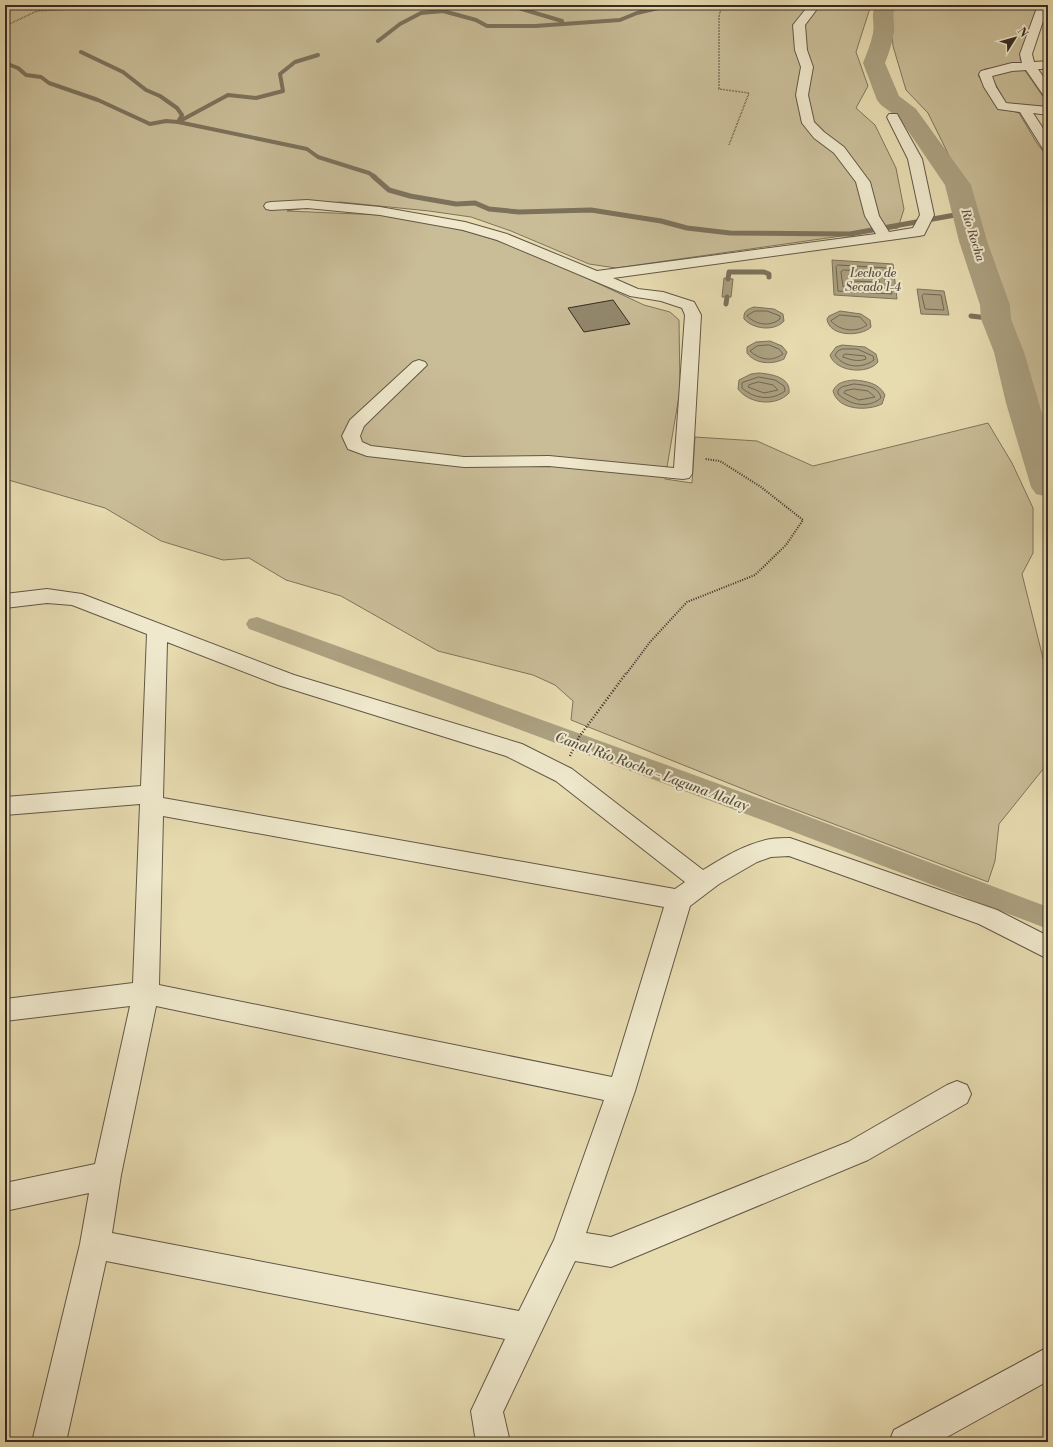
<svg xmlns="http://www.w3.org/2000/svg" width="1053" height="1447" viewBox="0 0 1053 1447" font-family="'Libre Bodoni',serif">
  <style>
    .green { fill: #c9bd98; stroke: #80745e }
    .water { fill: #aba080; stroke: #7c725b }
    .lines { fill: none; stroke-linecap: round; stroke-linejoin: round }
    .shore { stroke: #706652; stroke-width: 1 }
    .stream-far1 { stroke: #7c725b; stroke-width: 4 }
    .stream { stroke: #7c725b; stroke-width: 5 }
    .canal { fill: #aba080; fill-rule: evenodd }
    .river { fill: #aba080; fill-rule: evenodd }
    .building { fill: #92876d; stroke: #362c24 }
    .minor-casing { stroke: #625847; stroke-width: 2 }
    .path-far2 { stroke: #362c24; stroke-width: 1.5; stroke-dasharray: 0.5 1; stroke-linecap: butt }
    .path-far1 { stroke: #362c24; stroke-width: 2; stroke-dasharray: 1 1.5; stroke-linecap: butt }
    .path { stroke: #362c24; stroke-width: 2.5; stroke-dasharray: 1 2; stroke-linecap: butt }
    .minor { fill: #efe8cc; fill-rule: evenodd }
    .labels { text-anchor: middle; stroke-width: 4; stroke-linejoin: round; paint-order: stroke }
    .far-water-label { font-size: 12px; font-style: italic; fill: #594f40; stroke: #efe8cc }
    .water-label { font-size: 14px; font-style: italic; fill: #594f40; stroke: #efe8cc }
  </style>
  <rect width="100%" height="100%" fill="#e7dbb0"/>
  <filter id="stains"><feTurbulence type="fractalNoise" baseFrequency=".005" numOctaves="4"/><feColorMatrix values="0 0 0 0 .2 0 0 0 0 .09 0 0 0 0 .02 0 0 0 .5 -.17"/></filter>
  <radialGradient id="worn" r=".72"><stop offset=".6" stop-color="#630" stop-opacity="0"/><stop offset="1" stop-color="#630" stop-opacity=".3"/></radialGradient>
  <!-- green -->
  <path class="green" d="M5,5H847L870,8L856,52L868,86L856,108L875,125L896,168L904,209L898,228L616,268L589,264L511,231L471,217L429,211L340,202L287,211L405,216L465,231L499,241L576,273L644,305L670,312L679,320L680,390L665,479L692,483L695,437L757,441L813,466L988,423L1012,463L1033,508V553L1022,574L1048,678V763L999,824L995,861L988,882L778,803L571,720L573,701L555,685L533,675L438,651L341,596L286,580L249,558L223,560L161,541L105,508L5,479Z
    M896,5H1039L1020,59L1023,64L985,69L978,75L996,106L1019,113L1038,145L1048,157V445L1044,439L1033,399L1021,386L1020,359L997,300L968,194L928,113L906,90L893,46L890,14Z
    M1024,69L1048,104V108L1007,105L991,76L996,73Z"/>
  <!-- water -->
  <path class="water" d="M832,260L893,264L897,299L834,295Z
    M724,278L733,279L731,297H722Z
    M917,289L944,291L949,315L921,314Z
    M754,307L774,309L783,314L784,321C774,332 753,329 744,319C743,311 748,309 754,307Z
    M840,311L861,314L870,320L871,327C861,337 829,337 827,319L829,316Z
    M770,341L782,346L787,352L784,359C772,365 755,364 747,353V347L756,342Z
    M842,345L865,347L876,354L878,362C868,375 835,372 830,355L836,347Z
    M759,373C771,374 791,377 789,393C776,407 749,404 738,389L739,380L751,374Z
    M854,380C866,381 879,383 885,395L882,404C868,411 838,411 833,391C837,382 845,381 854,380Z"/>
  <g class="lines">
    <!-- shore -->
    <path class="shore" d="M838,265L888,268L892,294L838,291L836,267Z
      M844,270L884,273L886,288L843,287L841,272Z
      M850,276L878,278L880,282L850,281L848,278Z
      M924,294L941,295L944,310L925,309L922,296Z
      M755,311H767L780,316V319C770,327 756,325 747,316Z
      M840,315L860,317L867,325C856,333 840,331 831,321Z
      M769,345L779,349L783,354C772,362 760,360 750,351L757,346Z
      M843,349H857L873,356L874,360C862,369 844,368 835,355L838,351Z
      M845,354L865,356L866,359C858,362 851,360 843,357Z
      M759,377L775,380L784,386L785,391C772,401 754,399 742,388V383Z
      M759,382L773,385L778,390L764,393L748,387L749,385Z
      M854,384C864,385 879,386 881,398C868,409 850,405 838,394V390L842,387Z
      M854,389L868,391L875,397L859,400L844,393L845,391Z"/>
    <!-- stream-far1 -->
    <path class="stream-far1" d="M508,5L562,21
      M883,5H886
      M378,41L400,24L421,13L443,11L476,20L487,26H535L620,20L637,13L671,5
      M81,52L123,72L146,90L160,96L177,108L182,115L178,122
      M5,63L18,68L26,75L41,77L49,83L98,100L150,124L166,121L178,122L307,149L318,157L369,173L375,177
      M178,122L228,95L256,98L283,91L280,74L295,62L318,55"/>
    <!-- stream -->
    <path class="stream" d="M373,176L389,190L410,196L456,204L475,203L489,209L519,212L591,210L661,221L687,228L730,233L850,234L966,213
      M728,279L729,272H764L769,274V277
      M726,304L727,297
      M971,316L996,319"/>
    <!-- canal -->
    <path class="canal" d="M257,617L783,807L1048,907V929L765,821L249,629L246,624L249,619Z"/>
    <!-- river -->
    <path class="river" d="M876,5H896C891,15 895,21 894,32C892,43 889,53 885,63L899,96L916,109L971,185L987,241L1010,305L1011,319L1024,352L1048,434V497L1036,494L1031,487L1006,403L994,352L981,319L980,305L959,241L945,185L900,119L881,105L877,100L863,63C867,53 871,43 873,33C875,21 870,15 876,5Z"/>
  </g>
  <!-- building -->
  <path class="building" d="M613,300L630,324L584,332L568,308Z"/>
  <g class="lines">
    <defs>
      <path id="minor" d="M809,5H820L805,25L807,50L813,67L808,95L814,122L824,132L844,147L870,182L879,216L889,232L913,228L920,215L908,159L887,117L889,114H897L922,159L934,215L924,235L919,236L613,278L638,289L663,292L694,302L701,315L692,474L689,478L683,479L549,466L464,467L367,456L348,449L342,436L350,420L413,362L419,360L425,362L427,365L364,426L360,436L362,442L371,446L464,457L549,456L674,468L685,315L682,308L661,301L630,296L497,240L463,230L380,215L307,208L271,210L266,209L264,206L266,203L271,202L307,200L380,207L465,222L507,234L597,271L876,234L865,216L856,182L834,153L814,138L802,123L796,95L801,67L795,50L793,25Z
        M1038,5H1048V6L1032,54L1034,62L1048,61V69H1038L1048,84V97L1044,96L1026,70L1012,71L992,76L996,87L1006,103L1048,107V115L1033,113L1048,136V150L1043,149L1020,112L998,109L984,87L979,74L981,71L1012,63H1022L1020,54Z
        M47,589L82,594L294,675L522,744L572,769L703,870C724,857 747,843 771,839C777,838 784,838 790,838L997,910L1048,936V959L979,924L789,856L771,857L757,862L719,884L690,906L635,1091L586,1233L611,1237L848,1142L947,1085L957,1081L967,1085L971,1094L967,1103L868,1160L611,1267L575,1261L503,1412L510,1442H476L471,1411L505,1339L106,1261L66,1442H32L80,1244L89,1193L5,1211V1183L95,1164L130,1006L5,1021V999L133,983L140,804L5,815V797L141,786L147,634L72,605L47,603L5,608V594ZM167,642L278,685L506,756L556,781L685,882L675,889L163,798ZM163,816L664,907L612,1077L159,985ZM156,1006L604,1100L554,1240L519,1311L112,1233L121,1175Z
        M1048,1347V1381L938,1442H889L894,1430Z"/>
    </defs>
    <!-- minor casing -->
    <use href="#minor" class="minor-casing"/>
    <!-- path-far2 -->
    <path class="path-far2" d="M722,5L719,16V89L749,93L729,145
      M5,26L37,11L71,9L85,5"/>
    <!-- path-far1 -->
    <path class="path-far1" d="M627,673L650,642L687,602L755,575L786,545L803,520L761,487L720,461L705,459"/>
    <!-- path -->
    <path class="path" d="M570,756L579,737L627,672"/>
    <!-- minor -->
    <use href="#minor" class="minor"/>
  </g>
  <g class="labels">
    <!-- far-water labels -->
    <g class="far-water-label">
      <text transform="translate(973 235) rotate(73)" y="4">Río Rocha</text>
      <text x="873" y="277">Lecho de<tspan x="873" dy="14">Secado 1-4</tspan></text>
    </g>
    <!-- water labels -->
    <g class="water-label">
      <text transform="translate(652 771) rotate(20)" y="5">Canal Río Rocha - Laguna Alalay</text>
    </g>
  </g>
  <!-- margin -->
  <rect width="1053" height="1447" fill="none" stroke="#e7dbb0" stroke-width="20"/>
  <rect x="6" y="6" width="1041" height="1435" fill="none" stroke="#362c24" stroke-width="2"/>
  <rect x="10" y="10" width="1033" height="1427" fill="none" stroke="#362c24"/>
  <!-- north arrow -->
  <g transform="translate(1015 38) rotate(53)" stroke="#efe8cc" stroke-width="3" paint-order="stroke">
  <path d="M0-3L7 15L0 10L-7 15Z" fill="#362c24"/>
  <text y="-6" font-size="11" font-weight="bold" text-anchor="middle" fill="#362c24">N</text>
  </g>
  <rect width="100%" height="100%" filter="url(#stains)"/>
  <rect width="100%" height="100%" fill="url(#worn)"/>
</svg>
